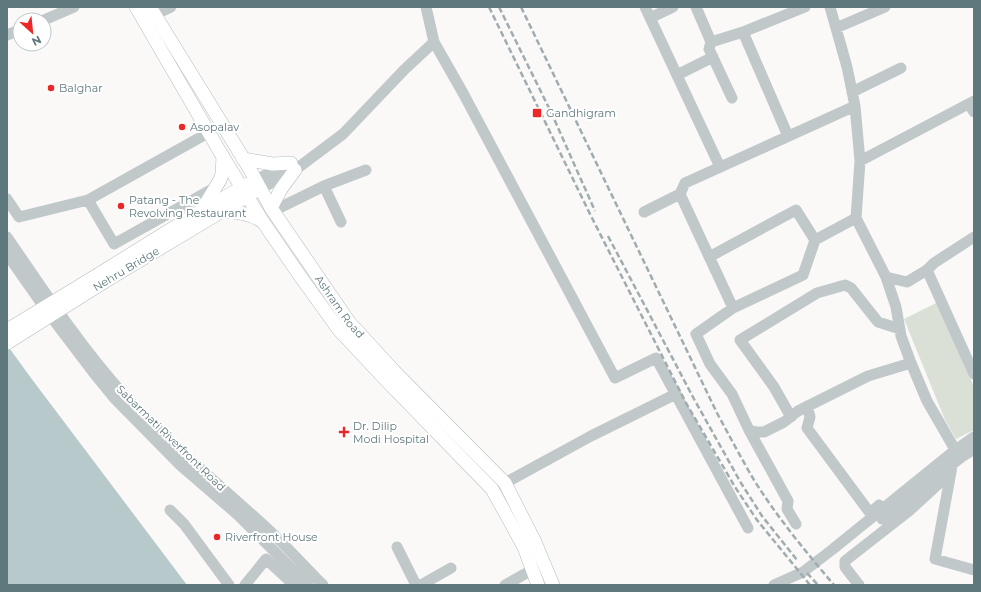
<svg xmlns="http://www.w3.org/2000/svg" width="981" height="592" viewBox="0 0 981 592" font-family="Montserrat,sans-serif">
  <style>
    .green { fill: #dbe0d7 }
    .water { fill: #b7c9ca }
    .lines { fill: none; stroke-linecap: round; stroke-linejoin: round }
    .major-casing { stroke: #b4bcbe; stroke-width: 14 }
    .minor { stroke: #c1c8ca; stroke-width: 11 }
    .major { stroke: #fff; stroke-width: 13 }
    .rail { stroke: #a0acaf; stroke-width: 2.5; stroke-dasharray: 6 3; stroke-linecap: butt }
    .major-bridge-casing { stroke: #b4bcbe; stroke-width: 14; stroke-linecap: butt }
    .major-bridge { stroke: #fff; stroke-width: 13 }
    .poi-dot { fill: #ea2827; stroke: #fff; stroke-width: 1.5 }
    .labels { text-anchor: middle; stroke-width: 4; stroke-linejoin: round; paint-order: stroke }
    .poi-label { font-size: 11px; fill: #5f787e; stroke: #fff; text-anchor: start }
    .street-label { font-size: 11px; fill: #5f787e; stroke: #fff }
  </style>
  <rect width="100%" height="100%" fill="#faf9f8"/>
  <!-- green -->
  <path class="green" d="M938,302L974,387V430L956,439L945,420L904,319Z"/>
  <!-- water -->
  <path class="water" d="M7,345L31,378L187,585H7Z"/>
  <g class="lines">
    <defs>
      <g id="major">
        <path d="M136,7L223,157L263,222L300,276L339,330L384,378L492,489L524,547L538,585"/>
        <path id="s1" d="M150,7L248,166L271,208L349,322L394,371L505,483L535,542L553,585"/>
        <path d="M243,159L273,164L291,163"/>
        <path d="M203,208L220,180L222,174L223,157"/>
        <path d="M271,208L281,189L295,170"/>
        <path d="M220,211C234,212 251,213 263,222"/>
        <path d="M99,274L194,215L248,184"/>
        <path d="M104,282L254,192"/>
      </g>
    </defs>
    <!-- major casing -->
    <use href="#major" class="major-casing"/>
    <!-- minor -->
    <path class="minor" d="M426,7L434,42L463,93L615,378L656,358L748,528
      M645,7L720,167
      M696,7L711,42
      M830,7L847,67L855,106L860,161L856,218L886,277L896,307L901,336L911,363L927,401L953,446L954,451L951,472L935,559L974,570
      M154,15L171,7
      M650,18L673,7
      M44,20L74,7
      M836,28L885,7
      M743,32L788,136
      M7,35L20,30
      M677,75L713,57
      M852,92L901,68
      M732,98L709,49L711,42L743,32L805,7
      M969,104L974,112
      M208,133L88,200L114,244L216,187
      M860,161L974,101
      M255,180L289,164
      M324,186L366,170
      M260,189L295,170L343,134L404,70L434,42
      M7,199L19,217L88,200
      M273,211L324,186L341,222
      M644,212L680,194
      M856,218L815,240L803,275L733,308L696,334L710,364L732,394L749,430L756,432H764L784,422L798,411L868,376L911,363
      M7,237C44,291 80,346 124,395C170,444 221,486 270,531C288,548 305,567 323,585
      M7,254L49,314L93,372L115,399L179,464L238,515L308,585
      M709,257L796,210L815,240
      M927,270L974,374
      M886,277L907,282L927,270L934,263L974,237
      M733,308L680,194L685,183L855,106
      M807,406L810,417L807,428L870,513L879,505
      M791,417L774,387L740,340L817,293L845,285L851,288L878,322L900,329
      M749,430L788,501L787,509L796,524
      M505,483L591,436L676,394
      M170,510L184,524L229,585
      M882,519L963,456L974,449
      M397,547L416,585
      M245,585L266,559L294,585
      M421,585L451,568
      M505,585L532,570
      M774,585L803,572L833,549L954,451L974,437
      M859,585L845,567V561L909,511L945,478"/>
    <!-- major -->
    <use href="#major" class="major"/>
    <!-- rail -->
    <path class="rail" d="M489,7L591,216L686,403L735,487L757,520L810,585
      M499,7L551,112L595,211
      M521,7L717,413C729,435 741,458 754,480C777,517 806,552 834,585
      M608,236L694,399L741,483L762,516L797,560
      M807,573L818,585"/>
    <defs>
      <path id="major-bridge" d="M7,330L99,274
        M7,343L104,282"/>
    </defs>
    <!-- major-bridge casing -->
    <use href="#major-bridge" class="major-bridge-casing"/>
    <!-- major-bridge -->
    <use href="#major-bridge" class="major-bridge"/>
  </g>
  <!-- markers -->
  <g class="poi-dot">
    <circle cx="51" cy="88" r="4"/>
    <rect x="532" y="108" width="10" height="10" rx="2"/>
    <circle cx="182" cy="127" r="4"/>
    <circle cx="121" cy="206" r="4"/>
    <path d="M342 426h4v4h4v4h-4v4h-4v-4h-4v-4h4z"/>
    <circle cx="217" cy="537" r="4"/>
  </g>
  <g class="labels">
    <!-- poi labels -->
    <g class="poi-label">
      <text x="59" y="92">Balghar</text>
      <text x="546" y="117">Gandhigram</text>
      <text x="190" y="131">Asopalav</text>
      <text x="129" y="204">Patang - The<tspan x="129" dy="13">Revolving Restaurant</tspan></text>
      <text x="353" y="430">Dr. Dilip<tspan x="353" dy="13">Modi Hospital</tspan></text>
      <text x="225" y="541">Riverfront House</text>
    </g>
    <!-- street labels -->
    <g class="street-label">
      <text transform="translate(126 269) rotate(-31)" y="4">Nehru Bridge</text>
      <text dy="4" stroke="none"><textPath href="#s1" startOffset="355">Ashram Road</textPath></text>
      <text transform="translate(171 438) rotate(44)" y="4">Sabarmati Riverfront Road</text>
    </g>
  </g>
  <!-- border -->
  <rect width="981" height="592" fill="none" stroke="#5f787e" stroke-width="16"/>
  <!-- north arrow -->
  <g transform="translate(32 32) rotate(153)"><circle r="19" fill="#ffffff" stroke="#bfc9cb"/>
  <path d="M0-3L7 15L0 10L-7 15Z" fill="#ea2827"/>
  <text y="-6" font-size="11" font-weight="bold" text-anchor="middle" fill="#5f787e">N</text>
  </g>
</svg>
